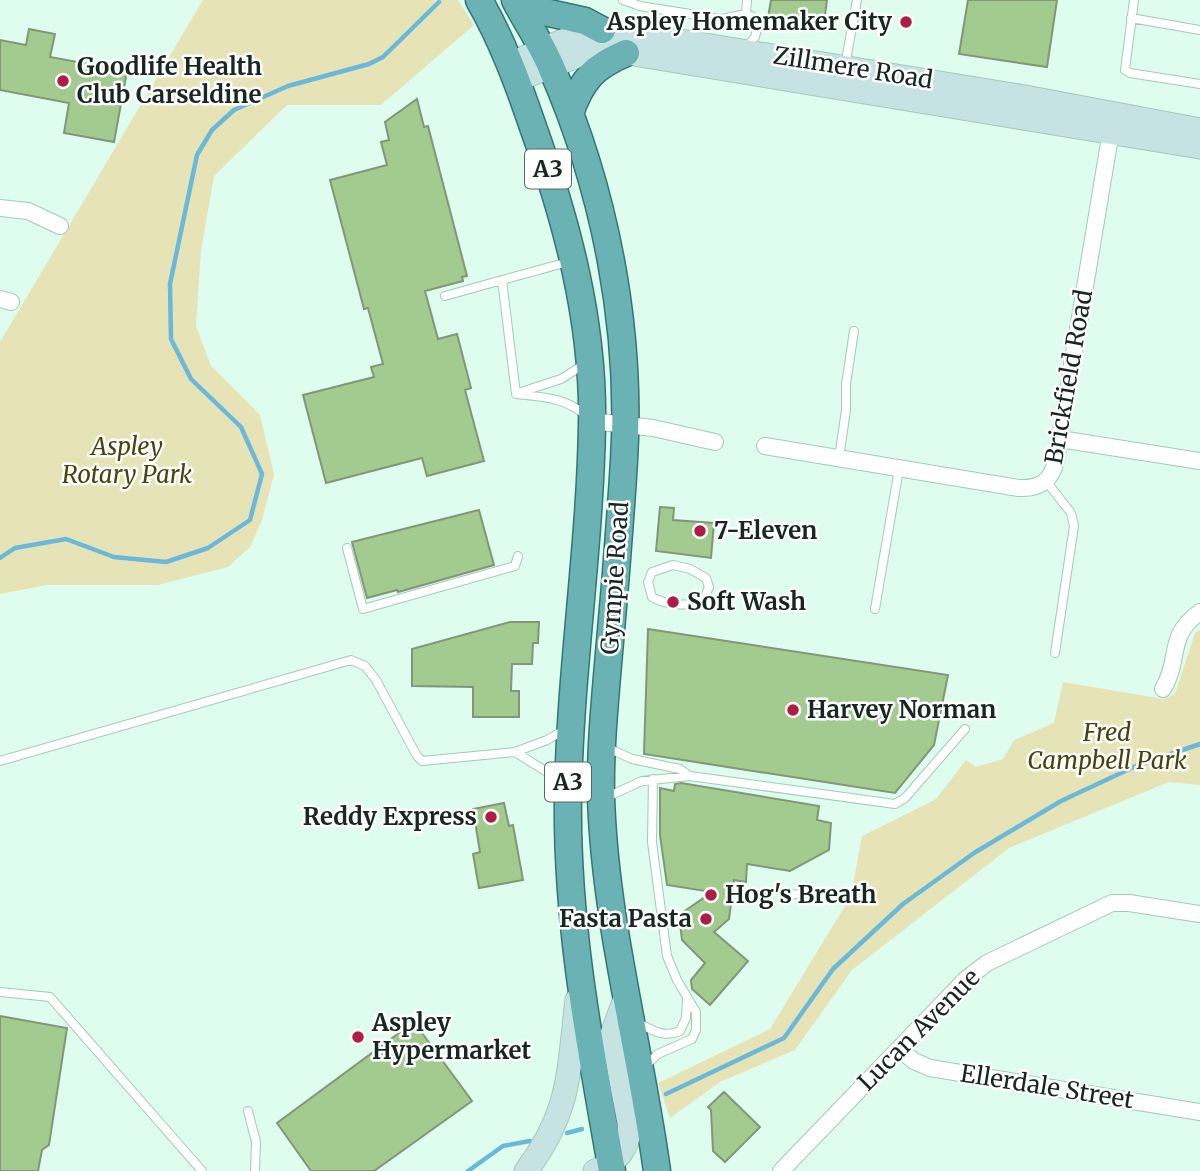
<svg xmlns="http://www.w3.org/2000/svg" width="1200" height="1171" viewBox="0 0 1200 1171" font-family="Merriweather,serif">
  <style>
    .green { fill: #e6e3b6 }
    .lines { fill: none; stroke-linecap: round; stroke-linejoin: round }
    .stream { stroke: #6ab9db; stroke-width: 4.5 }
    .building { fill: #a3cb8f; stroke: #839679; stroke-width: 2 }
    .service-casing { stroke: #a3c9b8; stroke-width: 10 }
    .minor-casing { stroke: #a3c9b8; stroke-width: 18 }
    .secondary-casing { stroke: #a3c9b8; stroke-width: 25 }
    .trunk-casing { stroke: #357574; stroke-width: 29 }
    .service { stroke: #fff; stroke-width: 8 }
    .minor { stroke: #fff; stroke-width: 16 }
    .secondary { stroke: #c7e2e3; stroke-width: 23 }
    .trunk { stroke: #6ab2b4; stroke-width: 26 }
    .poi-dot { fill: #af1d47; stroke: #fff; stroke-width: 2.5 }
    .labels { text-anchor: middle; stroke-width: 5; stroke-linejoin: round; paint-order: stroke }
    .shield { fill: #fff; stroke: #5d6864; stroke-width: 2 }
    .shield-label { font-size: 23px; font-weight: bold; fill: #182721 }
    .poi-label { font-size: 24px; font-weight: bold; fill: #182721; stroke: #fff; text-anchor: start }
    .street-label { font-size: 24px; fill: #182721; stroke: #fff }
    .park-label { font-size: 24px; font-style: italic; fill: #48430c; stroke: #fff }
  </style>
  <rect width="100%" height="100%" fill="#defdef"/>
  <!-- green -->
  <path class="green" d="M203,0H458L474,25L381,105H287L214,176L201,250L196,326L211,366L260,415L274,474L262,520L250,547L228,567L158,585H47L0,594V342Z
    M1200,630V785L1169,782L1009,848L852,970L795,1050L720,1082L670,1118L658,1083L770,1029L851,896L862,836L936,799L966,760L976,767L1003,759L1014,740L1054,723L1063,682L1164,699L1175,694L1195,633Z"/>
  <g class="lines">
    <!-- stream -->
    <path class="stream" d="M0,558L15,548L66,539L114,557L166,562L208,548L250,520L262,474L241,427L191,379L171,339L170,284L197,155L212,130L234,110L288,86L369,64L383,57L439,2
      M666,1094L784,1038L833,969L903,904L974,853L1061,801L1136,766L1200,744
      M567,1133L582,1129
      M468,1171L503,1146L530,1141"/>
  </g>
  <!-- building -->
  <path class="building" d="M771,0H827L823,30L767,23Z
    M968,0H1057L1047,67L959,54Z
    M29,29L55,34L50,57L127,71L114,142L64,133L69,103L0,90V40L26,45Z
    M417,99L424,127L428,126L467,276L462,277L463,281L425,291L438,339L457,334L471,388L465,390L484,461L427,476L422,458L326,483L303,395L374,377L371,367L383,364L368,308L364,309L330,180L387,165L381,142L389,140L385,122Z
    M660,507L674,508L673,520L714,523L711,558L656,551Z
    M479,510L494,565L398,592L397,590L367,598L352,542Z
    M510,622H539L538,643H533L532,664H512L511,691H519V717H473V687L412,686V649Z
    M648,629L948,675L934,745L895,793L644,754Z
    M681,783L819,806L817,820L831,823L829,850L790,871L747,864L746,882L734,880L729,919L714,932L748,961L710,1005L692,989L691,980L705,963L682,940L679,915L712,892L667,885L660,835V788L674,791L675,784Z
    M504,803L509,826L513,825L523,880L479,888L473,854L480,852L473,809Z
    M0,1016L67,1028L49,1145L42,1150L38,1171H0Z
    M414,1022L472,1101L374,1171H311L277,1123Z
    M724,1092L760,1127L725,1162L713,1151L711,1110L708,1107Z"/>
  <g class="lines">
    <defs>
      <path id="service" d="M623,0L640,6L722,19L746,14L752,16L758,25L755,37L747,47
        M1134,0L1125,70L1130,73L1200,84
        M746,14L747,0
        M1131,18L1200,30
        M845,66L857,0
        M445,296L502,280
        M518,393L561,379L583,365
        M516,394L502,280L568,262
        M516,394C541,397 565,397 585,415
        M839,458L846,410V384L854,331
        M1046,481L1071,513L1074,526L1055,653
        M347,548L363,609L515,566L518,556
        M673,565L690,569L706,578L709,587L703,601C690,607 665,605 652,597L648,582L652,572Z
        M875,609L899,469
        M608,748L632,759L680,769L690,776
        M515,752L547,772L557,786L562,790
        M0,761L351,660L365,666L376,680L417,756L422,761L515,752L547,740L566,729
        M605,798L642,781L690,776L895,804L905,798L965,729
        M786,894L851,896
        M0,992L50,997L202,1171
        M639,1023C653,1031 664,1038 680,1031L686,1018L687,999
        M644,1067L658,1054L692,1039L696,1030V1012L677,980L667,956L652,842L653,779
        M248,1111L256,1142L255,1171"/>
      <path id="minor" d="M0,208L28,211L60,226
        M0,299L11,302
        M592,421L653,428L715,442
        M1060,439L1200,461
        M765,446L1019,488C1039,489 1051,482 1056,461L1112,125
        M1163,689C1181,659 1166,636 1200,612
        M899,1049L914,1061L930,1068L1200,1112
        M781,1171L966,979L987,963L1112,903H1129L1200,914"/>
      <path id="secondary" d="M511,64C551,46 579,28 625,32L1025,97L1200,130
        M517,80L590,51L603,49L1200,147
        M526,1171C572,1110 568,1071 577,1000
        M595,1171C616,1164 631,1147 629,1123L612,1034L626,996"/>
      <path id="trunk" d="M479,0C502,40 518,83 533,127C567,222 594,322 592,425C590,549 570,672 568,796C566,924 590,1046 612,1171
        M515,0C527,23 542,45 552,69C605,190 632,328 624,461C620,525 615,589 609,653C605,701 600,749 601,797C605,924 640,1046 657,1171
        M518,6L585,21L602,30
        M570,113C582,80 593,67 626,53"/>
    </defs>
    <!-- service casing -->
    <use href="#service" class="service-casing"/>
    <!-- minor casing -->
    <use href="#minor" class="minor-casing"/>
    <!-- secondary casing -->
    <use href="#secondary" class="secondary-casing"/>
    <!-- trunk casing -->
    <use href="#trunk" class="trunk-casing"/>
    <!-- service -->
    <use href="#service" class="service"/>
    <!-- minor -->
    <use href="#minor" class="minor"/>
    <!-- secondary -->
    <use href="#secondary" class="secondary"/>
    <!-- trunk -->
    <use href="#trunk" class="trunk"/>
  </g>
  <!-- markers -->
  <g class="poi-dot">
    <circle cx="906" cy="22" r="7"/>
    <circle cx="63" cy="81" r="7"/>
    <circle cx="700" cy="531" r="7"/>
    <circle cx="673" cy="602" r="7"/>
    <circle cx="793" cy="710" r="7"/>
    <circle cx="491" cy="817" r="7"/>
    <circle cx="711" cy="895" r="7"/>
    <circle cx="706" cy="919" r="7"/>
    <circle cx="358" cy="1037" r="7"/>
  </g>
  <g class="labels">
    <!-- shield labels -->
    <g class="shield">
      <rect x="525" y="149.5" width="46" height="39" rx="5"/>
      <rect x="545" y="762.5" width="46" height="39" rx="5"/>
    </g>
    <g class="shield-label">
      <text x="548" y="177">A3</text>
      <text x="568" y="790">A3</text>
    </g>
    <!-- poi labels -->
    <g class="poi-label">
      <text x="892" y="30" text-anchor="end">Aspley Homemaker City</text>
      <text x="77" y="75">Goodlife Health<tspan x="77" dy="28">Club Carseldine</tspan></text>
      <text x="714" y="539">7-Eleven</text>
      <text x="687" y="610">Soft Wash</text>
      <text x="807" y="718">Harvey Norman</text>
      <text x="477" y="825" text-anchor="end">Reddy Express</text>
      <text x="725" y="903">Hog's Breath</text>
      <text x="692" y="927" text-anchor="end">Fasta Pasta</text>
      <text x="372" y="1031">Aspley<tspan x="372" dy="28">Hypermarket</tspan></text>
    </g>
    <!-- street labels -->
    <g class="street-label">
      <text transform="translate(853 68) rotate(9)" y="8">Zillmere Road</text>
      <text transform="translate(1069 377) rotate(-80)" y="8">Brickfield Road</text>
      <text transform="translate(615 578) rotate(-86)" y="8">Gympie Road</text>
      <text transform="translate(919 1030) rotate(-45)" y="8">Lucan Avenue</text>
      <text transform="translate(1047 1087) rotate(9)" y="8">Ellerdale Street</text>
    </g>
    <!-- park labels -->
    <g class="park-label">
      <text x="127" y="455">Aspley<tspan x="127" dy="28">Rotary Park</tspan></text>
      <text x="1107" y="741">Fred<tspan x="1107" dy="28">Campbell Park</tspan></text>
    </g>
  </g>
</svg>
